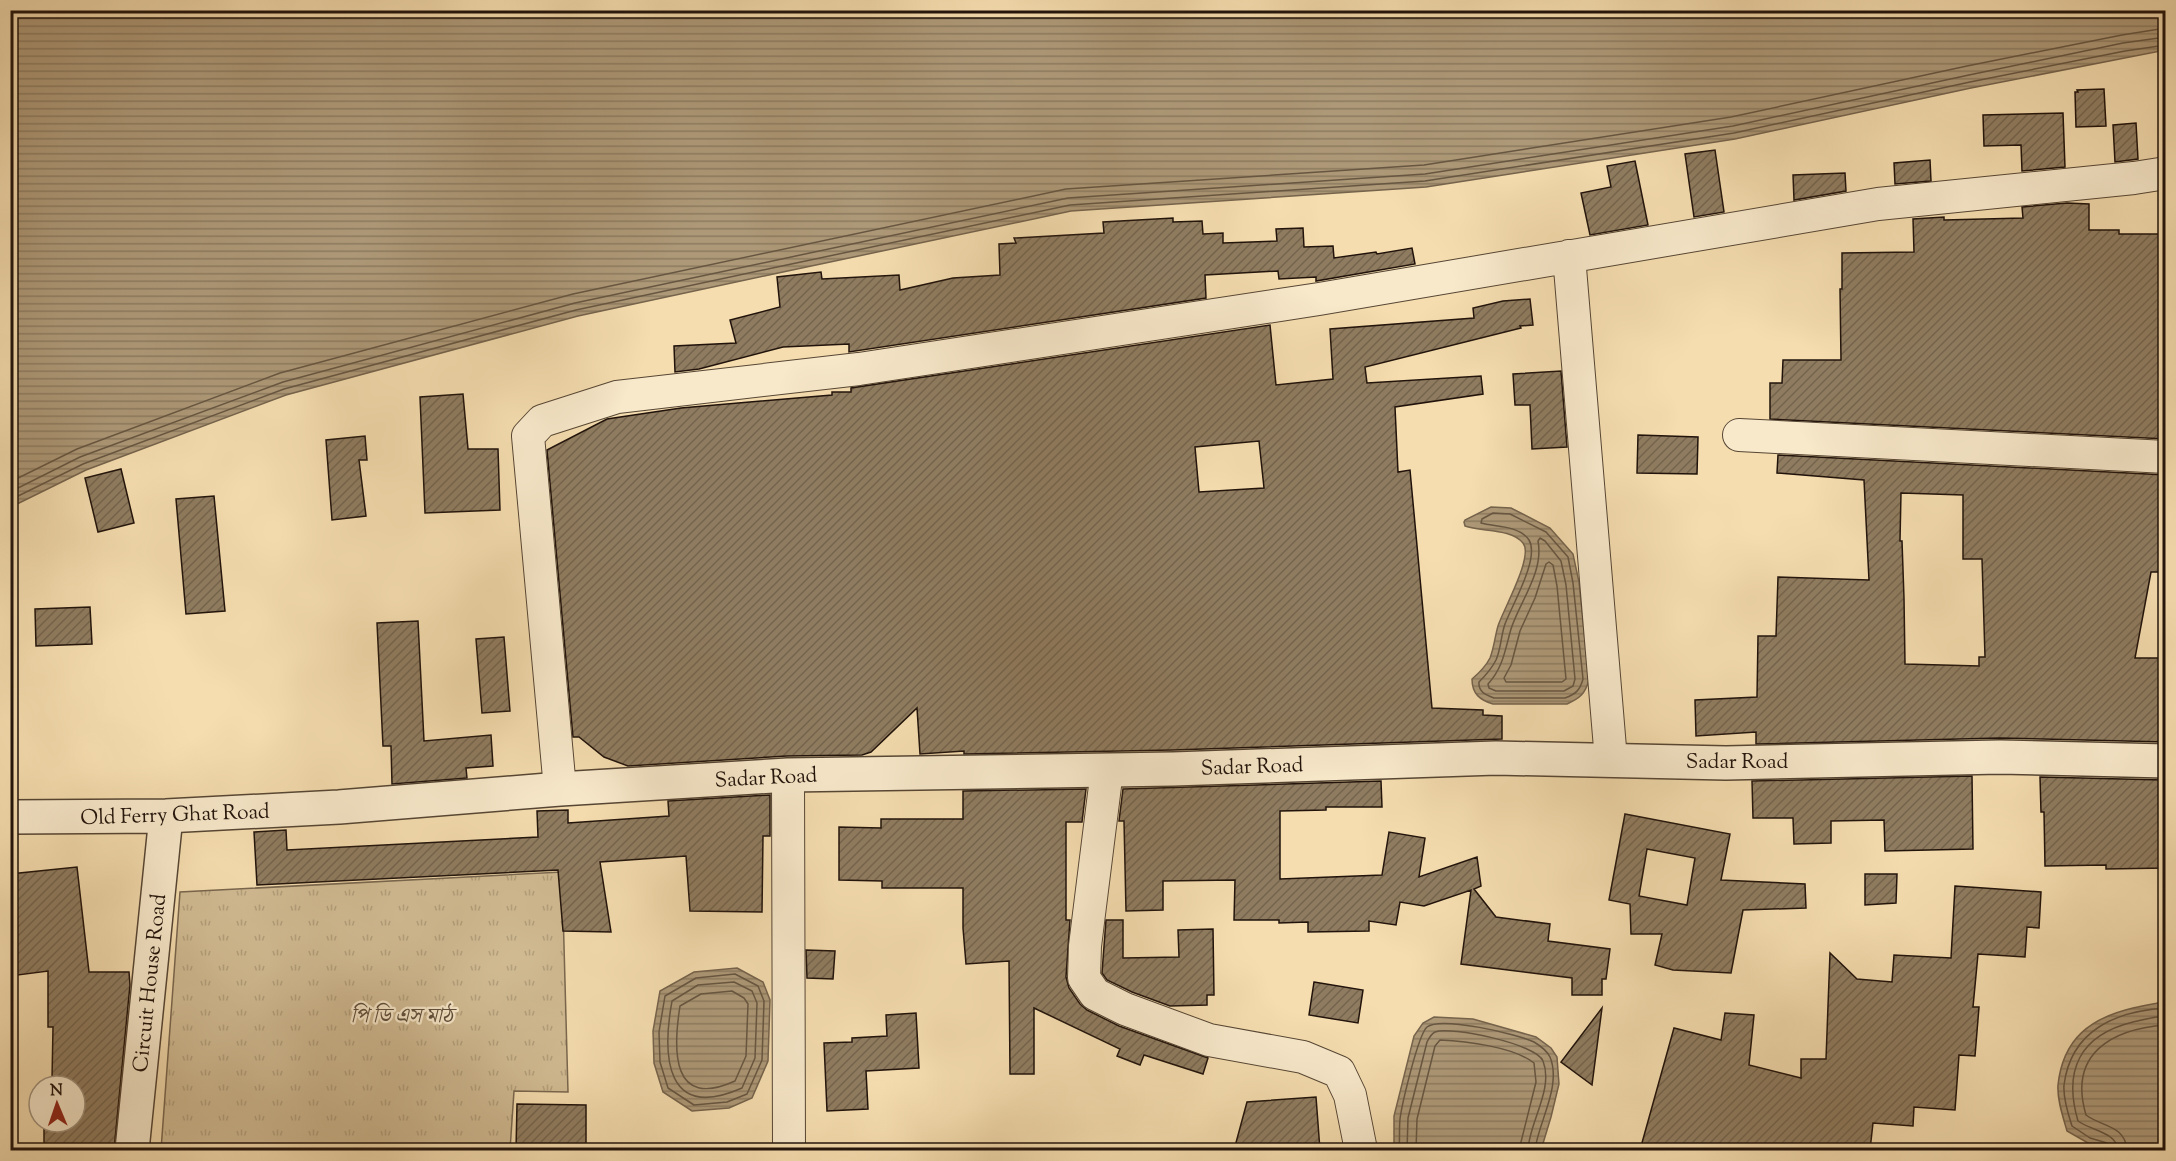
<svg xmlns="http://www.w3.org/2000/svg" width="2176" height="1161" viewBox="0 0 2176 1161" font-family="'Sorts Mill Goudy','Noto Serif Bengali',serif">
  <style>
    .park { fill: url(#park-tufts); stroke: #79674f; stroke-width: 1.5 }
    .water { fill: url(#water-rules); stroke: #75634c; stroke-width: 1.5 }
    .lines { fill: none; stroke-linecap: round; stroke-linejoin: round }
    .shore { stroke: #675641; stroke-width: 1.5 }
    .building { fill: url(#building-hatch); stroke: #21130b; stroke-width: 1.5; fill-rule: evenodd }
    .minor-casing { stroke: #564634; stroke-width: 34 }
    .tertiary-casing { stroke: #564634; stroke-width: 36 }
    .minor { stroke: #f8e9cb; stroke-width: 32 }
    .tertiary { stroke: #f8e9cb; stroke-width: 33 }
    .labels { text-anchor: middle; stroke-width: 4.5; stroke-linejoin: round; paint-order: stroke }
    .street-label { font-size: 21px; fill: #21130b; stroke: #f8e9cb }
    .park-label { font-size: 21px; font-style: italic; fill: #5f4e3b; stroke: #f8e9cb }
  </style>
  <defs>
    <pattern id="park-tufts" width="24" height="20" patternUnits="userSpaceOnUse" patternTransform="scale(1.5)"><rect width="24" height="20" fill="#d1bb93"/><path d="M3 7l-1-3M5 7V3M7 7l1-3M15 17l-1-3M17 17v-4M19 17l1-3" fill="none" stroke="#b3a07d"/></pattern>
    <pattern id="water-rules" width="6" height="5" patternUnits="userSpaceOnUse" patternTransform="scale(1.5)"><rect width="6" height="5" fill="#ad9877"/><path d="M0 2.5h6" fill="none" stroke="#8c7b60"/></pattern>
    <pattern id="building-hatch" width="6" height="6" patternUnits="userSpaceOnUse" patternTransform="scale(1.5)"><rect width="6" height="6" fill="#8f7c60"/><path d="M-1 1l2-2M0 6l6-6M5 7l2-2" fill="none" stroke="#74644d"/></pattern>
  </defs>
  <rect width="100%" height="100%" fill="#f5ddaf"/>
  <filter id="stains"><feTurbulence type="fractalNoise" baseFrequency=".00333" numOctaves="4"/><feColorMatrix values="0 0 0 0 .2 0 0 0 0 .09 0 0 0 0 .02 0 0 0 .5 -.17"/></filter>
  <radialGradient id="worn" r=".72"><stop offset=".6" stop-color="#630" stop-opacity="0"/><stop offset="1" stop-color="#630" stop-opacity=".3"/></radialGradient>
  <!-- park -->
  <path class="park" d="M562,872L568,1092L514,1091L510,1150H161L180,892Z"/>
  <!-- water -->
  <path class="water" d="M11,10H2165L2166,50L1971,88L1735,139L1426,187L1071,211L783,272L578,316L286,395L86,470L11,507Z
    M1491,507L1511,508L1550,528L1573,554L1579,582L1589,680C1585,694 1580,698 1567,704H1493C1480,700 1472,694 1472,679C1479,673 1486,666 1490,658C1494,648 1495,636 1498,626C1503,610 1534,556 1523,543C1511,528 1481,532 1465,526L1464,522L1465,520Z
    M737,968L763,982L770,1000L768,1061L752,1098L729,1108L692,1111L663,1092L654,1063L653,1031L660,991L694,972Z
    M2165,1002V1150H2114L2088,1143L2067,1131C2063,1117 2057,1100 2058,1085C2063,1038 2091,1018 2133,1008C2144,1006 2155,1003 2165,1002Z
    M1434,1017L1473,1019L1536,1037L1551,1048L1557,1057L1559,1084L1551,1117L1541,1150H1394V1116L1414,1036L1423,1023Z"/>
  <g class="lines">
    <!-- shore -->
    <path class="shore" d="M10,482L77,449L280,373L573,294L1066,189L1424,165L1731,117L1967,66L2122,35L2166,28
      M10,492L80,457L283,382L575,303L1068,198L1425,174L1733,126L1969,75L2123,43L2166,37
      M10,500L83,464L284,389L576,310L782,266L1070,205L1425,181L1734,133L1970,82L2125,51L2166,45
      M1493,513L1510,514L1546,532L1568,557L1573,583L1583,679C1580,690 1576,694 1565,698H1494C1486,695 1478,692 1479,682C1485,676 1492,668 1496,660C1501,649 1501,635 1505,624C1512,605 1540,558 1529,540C1519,525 1495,527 1481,523L1482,519Z
      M1540,538L1545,541L1561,561L1566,585L1575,679L1573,686L1564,691H1496L1489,688L1488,684C1503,668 1505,650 1511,629C1520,601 1544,572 1538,541Z
      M1549,562L1553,565L1557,586L1566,679L1562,682H1506L1504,678L1511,665L1520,631L1535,598L1546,564Z
      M735,974L758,986L764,1001L762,1060L747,1094L727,1102L694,1105L668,1088L660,1062L659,1032L665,996L696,978Z
      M734,982L752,991L757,1003L755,1058L742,1088C665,1122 662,1056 672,1001L698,985Z
      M732,991L744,998L748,1004L746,1056L735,1081C671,1110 673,1050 680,1006L701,994Z
      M1399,1150C1400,1140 1399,1129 1400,1119C1402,1104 1418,1035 1427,1027C1441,1016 1517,1034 1534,1042C1539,1045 1547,1051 1550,1057C1562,1086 1538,1123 1535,1150
      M1407,1150L1408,1118L1427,1042C1429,1038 1431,1034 1435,1032C1451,1026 1537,1044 1543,1061C1554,1089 1529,1123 1528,1150
      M1416,1150L1417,1119L1435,1046L1440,1040C1466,1041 1514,1047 1534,1063L1536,1082L1519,1150
      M2110,1150L2107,1143L2090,1138L2072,1126C2068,1114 2063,1098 2064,1085C2071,1030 2116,1011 2166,1008
      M2118,1150C2116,1132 2092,1131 2078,1121C2063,1070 2080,1035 2133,1022C2144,1020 2155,1016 2166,1016
      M2127,1150C2125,1125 2102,1127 2086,1115C2068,1054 2111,1029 2166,1025"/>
  </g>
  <!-- building -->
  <path class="building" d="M2104,89L2106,126L2076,127L2075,92H2078L2077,90Z
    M2063,113L2065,167L2022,171L2021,145L1984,146L1983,115Z
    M2136,123L2138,159L2115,162L2113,125Z
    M1715,150L1724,212L1694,217L1685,154Z
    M1930,160L1931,181L1895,184L1894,163Z
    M1635,161L1648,225L1590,235L1581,193L1611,187L1607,166Z
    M1845,173L1846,191L1794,200L1793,175Z
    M2067,203L2089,204V230H2119V234H2166V439L1770,419V383H1782L1783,360H1841L1840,289H1842V253L1914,252L1913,219L1944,217V220L2023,218L2022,207Z
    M1173,218V222L1202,221L1203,234L1223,233V243L1277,241L1276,229L1303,228L1304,247L1333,246L1334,258L1376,252L1377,254L1412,248L1415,264L1316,281V277L1279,279L1278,271L1205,275L1206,298L849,352V344L783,347L699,369L675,372L674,346L736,343L730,320L780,307L777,277L821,272L822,279L899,275L900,290L953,278L1000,275L999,244L1016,243L1014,238L1104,233L1103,222Z
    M1530,299L1533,325L1520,326L1521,328L1365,367L1367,383L1481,376L1483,394L1395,407L1398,472L1410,470L1432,708L1483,710V715L1502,716V739L1173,750L964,754V751L920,754L917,708L871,752L862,755L787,756L628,766L604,757L579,737H573L547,450L607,419L681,408L832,395V392H851V388L1270,325L1276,385L1333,379L1330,329L1474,318L1473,308L1503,301ZM1259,441L1264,488L1199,492L1195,447Z
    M1561,371L1567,447L1532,449L1530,405H1515L1513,374Z
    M463,394L468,449H498L500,510L425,513L420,397Z
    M1638,435L1698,437L1697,474L1637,473Z
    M365,436L367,460H359L366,516L332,520L326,440Z
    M1778,455L2166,475V572H2151L2135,658H2166V742L2000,738L1756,744V732L1696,736L1695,700L1757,697L1758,636H1776L1778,577L1869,580L1864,480L1777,473ZM1901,493L1963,495V559H1982L1985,657H1979V666L1905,664L1904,598L1902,541H1900Z
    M121,469L134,523L98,532L85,478Z
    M214,496L225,611L186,614L176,499Z
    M90,607L92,644L36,646L35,609Z
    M418,621L424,741L491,735L493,766L466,768L467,778L392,784L391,746H383L377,623Z
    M504,637L510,711L482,713L476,639Z
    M1972,776L1973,849L1885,851L1884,820L1831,821V843L1794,844L1793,818H1753L1752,781Z
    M2040,777L2164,780L2166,868L2106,869V865L2045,866L2044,812H2041Z
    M1381,781L1382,807H1326V810L1280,811V879L1382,875L1389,832L1425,838L1419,877L1477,857L1481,886L1474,889L1496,917L1550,924L1548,941L1610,949L1606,979H1602V995H1572V978L1461,964L1471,890L1424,906L1400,902L1396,925L1369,921V931L1308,932V922L1279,923V920H1234L1235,880L1163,881V910L1126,911L1124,821H1119L1123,789Z
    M1086,789L1082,822H1066V920H1070L1066,977L1069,988L1080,1004L1087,1010L1119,1026L1208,1058L1203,1074L1144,1055L1140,1065L1117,1056L1120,1049L1034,1008V1074H1010L1009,961L966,964L963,928V888H882V881L839,880V827L881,828V819H963V791Z
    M770,795V836H763L762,912L690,911L686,856L600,862L611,932L563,931L558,870L257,885L254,832L286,830L287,850L538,837L537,811L568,810V823L669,816L668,801Z
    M1625,814L1730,834L1721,880L1805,884L1806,908L1743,910L1731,973L1673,970L1655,965L1662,934H1631L1630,904L1609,900ZM1647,849L1695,858L1687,905L1639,896Z
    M77,867L89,972H129L130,985L114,1150H44V1122H75V1086H48V1079H52L53,1027H48V971L10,976V874Z
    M1865,874H1897L1896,903L1865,905Z
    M1955,886L2041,892L2039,928L2027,927L2025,957L1978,954L1973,1007H1979L1975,1056L1959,1055L1955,1110L1914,1107L1913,1126L1873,1123L1870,1150H1640L1674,1028L1721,1040L1725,1013L1754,1015L1749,1065L1801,1078V1059H1826L1830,953L1857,979L1892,982L1894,955L1951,958Z
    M1106,920H1123V958L1179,957L1178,930L1213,929L1214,995H1207V1005L1170,1006L1132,992L1107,980L1102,973Z
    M806,950L835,951L833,979L807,978Z
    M1314,982L1363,990L1358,1023L1309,1015Z
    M1602,1008L1592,1085L1561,1062Z
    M916,1013L919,1068L866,1071L868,1109L827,1111L824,1043L852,1042V1038L887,1036L886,1015Z
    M1316,1097L1320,1150H1234L1247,1102Z
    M517,1104L586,1105V1150H516Z"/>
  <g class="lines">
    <defs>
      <path id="minor" d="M1569,256L1611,760
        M1739,435L2166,457
        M1107,770L1085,946L1084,978L1095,994L1125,1009L1209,1040L1303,1057L1339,1072L1350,1095L1361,1150
        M788,775L789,1150
        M560,789L528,436L542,421L617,397L859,369L1319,299L1878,204L2134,178L2166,173"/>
      <path id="tertiary" d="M10,817L166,816L339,807L560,789L788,775L1173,769L1496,758L1726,763L2000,757L2166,761
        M132,1150L166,816"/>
    </defs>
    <!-- minor casing -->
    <use href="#minor" class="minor-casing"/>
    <!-- tertiary casing -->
    <use href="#tertiary" class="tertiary-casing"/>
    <!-- minor -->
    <use href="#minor" class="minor"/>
    <!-- tertiary -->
    <use href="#tertiary" class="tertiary"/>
  </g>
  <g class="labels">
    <!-- street labels -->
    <g class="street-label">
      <text x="1737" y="768">Sadar Road</text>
      <text transform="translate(1252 766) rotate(-2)" y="7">Sadar Road</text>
      <text transform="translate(766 777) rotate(-3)" y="7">Sadar Road</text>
      <text transform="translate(175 814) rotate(-2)" y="7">Old Ferry Ghat Road</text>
      <text transform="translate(149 983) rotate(-84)" y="7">Circuit House Road</text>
    </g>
    <!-- park labels -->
    <g class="park-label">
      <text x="402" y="1022">পি ডি এস মাঠ</text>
    </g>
  </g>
  <!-- margin -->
  <rect width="2176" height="1161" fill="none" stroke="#f5ddaf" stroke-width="36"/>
  <rect x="12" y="12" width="2152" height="1137" fill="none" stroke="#21130b" stroke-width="3"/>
  <rect x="18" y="18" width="2140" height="1125" fill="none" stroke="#21130b" stroke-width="1.5"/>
  <!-- north arrow -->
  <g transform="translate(57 1104) rotate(358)"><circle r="28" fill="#f8e9cb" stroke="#a2937e" stroke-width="1.5"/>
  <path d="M0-4.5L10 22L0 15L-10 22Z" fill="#8f2418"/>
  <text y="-9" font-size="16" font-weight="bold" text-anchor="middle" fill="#21130b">N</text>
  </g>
  <rect width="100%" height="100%" filter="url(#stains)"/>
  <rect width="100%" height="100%" fill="url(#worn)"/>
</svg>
